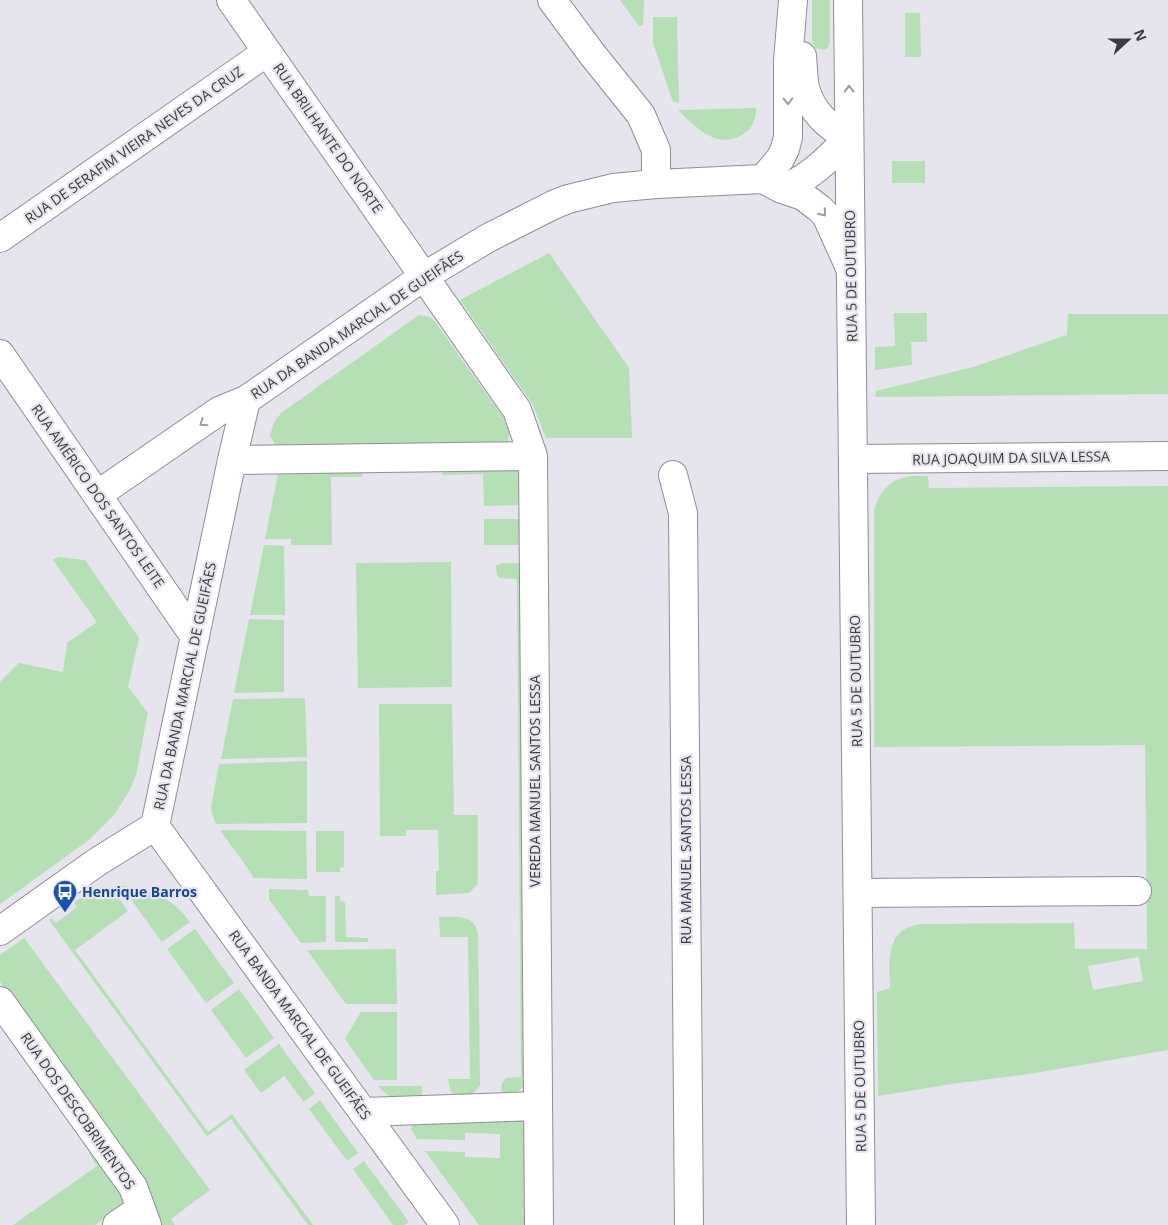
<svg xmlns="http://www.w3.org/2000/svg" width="1168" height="1225" viewBox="0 0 1168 1225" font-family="'Open Sans',sans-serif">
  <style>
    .green { fill: #b5dfb4; fill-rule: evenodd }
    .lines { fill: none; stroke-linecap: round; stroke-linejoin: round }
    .street-casing { stroke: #8e8e95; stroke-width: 30 }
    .secondary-casing { stroke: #8e8e95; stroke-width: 30 }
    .street { stroke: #fff; stroke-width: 28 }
    .secondary { stroke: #fff; stroke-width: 28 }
    .oneway { stroke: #9d9d9e }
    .labels { text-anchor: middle; stroke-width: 4.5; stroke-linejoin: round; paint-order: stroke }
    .street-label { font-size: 14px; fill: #3b3b3e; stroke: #e6e5ed }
    .transit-label { font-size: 14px; font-weight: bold; fill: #164399; stroke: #e6e5ed; text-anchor: start }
  </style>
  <rect width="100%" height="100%" fill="#e6e5ed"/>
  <!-- green -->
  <path class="green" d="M620,0H644L643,25L639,26Z
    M812,0H830V42L828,48L823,50L815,48L812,41Z
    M905,13H920L921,57H905Z
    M653,17H677L679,103L673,102L653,43Z
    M756,108C756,120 752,129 742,135C716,150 696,127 678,110Z
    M892,161H925V183H892Z
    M549,253L629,368L632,438H546L533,405L460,300Z
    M894,313H927V342H911L912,365L875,370V347L895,346Z
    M1068,314H1168V394L875,397L876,391L973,367L1067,335Z
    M419,315L429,317L433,319L503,417L509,432L508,445L276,447L270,435L274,422L281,413Z
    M522,467V505L484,506L483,474L442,475V468Z
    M279,469H363L362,477H331L332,545H291V539H265Z
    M914,476H928L929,488L1168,486V1050L1029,1074L951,1084L878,1096L877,992L890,988C889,960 885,926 924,924L1074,923L1075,949H1147L1145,745L874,747V510C881,489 891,478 914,476ZM1139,957L1143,981L1093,990L1088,966Z
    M484,519H523L522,545H484Z
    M264,545L284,546L285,615H250Z
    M58,557L85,560L139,638L128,687L148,713L147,716L136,776L127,795L114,815L89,840L0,904V682L19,663L63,672L67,643L97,622L53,560Z
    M451,562L452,687L358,688L356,563Z
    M502,563H523L525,1083L522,1088L513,1095L504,1094L501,1089L502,1083L506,1078L521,1077L517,579L500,578L497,575L496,566Z
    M249,619L284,620V692L234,693Z
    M305,698L307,757L221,759L233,699Z
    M379,704H452L454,815H478V879L477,885L469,893L436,895V871H439L438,830H406V836H380Z
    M307,761V823L216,824L212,814L211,807L219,764Z
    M220,830L306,831L307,879L253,878L251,873Z
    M316,831H344V867L340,868V872H316Z
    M121,886C151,888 171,897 190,922L162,942Z
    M111,887L128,911L75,950L208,1132L232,1114L313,1225H308L231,1119L207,1136L49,920L52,918L56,923L77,907L74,902C86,894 98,890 111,887Z
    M269,889L308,890L309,896H326V942L301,943L269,899Z
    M335,896H340V901L345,902L346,937L368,938V942H335Z
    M439,917C455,917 474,914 478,933L480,1085L472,1095L460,1097L451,1092L448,1079H470L468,937H440Z
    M195,929L234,983L206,1003L167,949Z
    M24,938L210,1190L171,1219L175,1225H161L149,1188L0,982V955Z
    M396,949L397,1004H346L307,950Z
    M239,989L274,1038L246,1058L211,1010Z
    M361,1012H397V1080H374L345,1039Z
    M279,1044L315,1093L304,1102L284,1076L261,1093L244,1070Z
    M378,1086H422V1096L418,1101C402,1100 389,1100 378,1086Z
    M320,1100L358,1153L347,1161L309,1109Z
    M525,1120L529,1225H479L425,1151L465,1152V1157L500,1158V1134L465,1133V1140L417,1139L411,1129L413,1122Z
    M92,1151L122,1193L124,1200L121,1207L95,1225H13L97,1166L89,1153Z
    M364,1161L409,1222L404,1225H393L353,1169Z"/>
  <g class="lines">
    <defs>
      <path id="street" d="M231,0L517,410L533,456L539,1225
        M552,0L592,54L641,115L656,150V184
        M782,189C809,179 829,158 849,138
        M0,238L267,52
        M0,354L195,637
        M853,459L1168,456
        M232,460L533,456
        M673,475L683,513L689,1225
        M97,495L219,411L246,400L423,277L488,238L553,205L568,199L613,188L656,184L763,179L782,189L803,196L820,209L826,215L851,270
        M155,826L445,1225
        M155,826L232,460L246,400
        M858,893L1137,891
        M0,931L97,862L155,826
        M0,1001L133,1187L147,1225
        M364,1112L538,1106
        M117,1225L141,1209"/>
      <path id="secondary" d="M848,0L861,1225
        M802,56C803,66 803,78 805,88C812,113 828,126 849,138
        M763,179L780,159L785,149L788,137V61L793,0"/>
    </defs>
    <!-- street casing -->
    <use href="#street" class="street-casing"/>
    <!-- secondary casing -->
    <use href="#secondary" class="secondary-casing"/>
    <!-- street -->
    <use href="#street" class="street"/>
    <!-- secondary -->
    <use href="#secondary" class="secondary"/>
  </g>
  <!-- one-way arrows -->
  <defs><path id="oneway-chevron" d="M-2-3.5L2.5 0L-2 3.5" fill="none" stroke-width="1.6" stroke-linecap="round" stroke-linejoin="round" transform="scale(1.25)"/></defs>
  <g class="oneway">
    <use href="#oneway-chevron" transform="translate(849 89) rotate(-91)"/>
    <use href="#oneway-chevron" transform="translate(788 101) rotate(89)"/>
    <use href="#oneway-chevron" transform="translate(823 213) rotate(51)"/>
    <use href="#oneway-chevron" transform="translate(203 423) rotate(145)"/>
  </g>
  <!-- icons -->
  <defs>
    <symbol id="bus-pin" viewBox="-11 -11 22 30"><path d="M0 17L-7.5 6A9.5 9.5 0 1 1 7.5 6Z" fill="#1a4fb4" stroke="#e6e5ed"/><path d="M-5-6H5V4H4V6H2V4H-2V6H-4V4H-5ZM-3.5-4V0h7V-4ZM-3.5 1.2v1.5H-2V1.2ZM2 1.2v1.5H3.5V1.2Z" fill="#fff"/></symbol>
  </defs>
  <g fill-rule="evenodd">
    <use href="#bus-pin" x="51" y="878" width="28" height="38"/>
  </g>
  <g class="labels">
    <!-- street labels -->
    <g class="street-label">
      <text transform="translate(328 138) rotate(55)" y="5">RUA BRILHANTE DO NORTE</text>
      <text transform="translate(134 145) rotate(-35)" y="5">RUA DE SERAFIM VIEIRA NEVES DA CRUZ</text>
      <text transform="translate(851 276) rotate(-91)" y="5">RUA 5 DE OUTUBRO</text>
      <text transform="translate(357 325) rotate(-34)" y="5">RUA DA BANDA MARCIAL DE GUEIFÃES</text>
      <text transform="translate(1011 458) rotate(-1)" y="5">RUA JOAQUIM DA SILVA LESSA</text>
      <text transform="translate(98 496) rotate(55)" y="5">RUA AMÉRICO DOS SANTOS LEITE</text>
      <text transform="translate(856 681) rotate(-91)" y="5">RUA 5 DE OUTUBRO</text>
      <text transform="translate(185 686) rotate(-78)" y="5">RUA DA BANDA MARCIAL DE GUEIFÃES</text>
      <text transform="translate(535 781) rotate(-90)" y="5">VEREDA MANUEL SANTOS LESSA</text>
      <text transform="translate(686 850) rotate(-90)" y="5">RUA MANUEL SANTOS LESSA</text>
      <text transform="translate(300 1025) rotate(54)" y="5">RUA BANDA MARCIAL DE GUEIFÃES</text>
      <text transform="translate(860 1086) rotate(-91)" y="5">RUA 5 DE OUTUBRO</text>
      <text transform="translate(78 1111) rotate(55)" y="5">RUA DOS DESCOBRIMENTOS</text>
    </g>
    <!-- transit labels -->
    <g class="transit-label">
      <text x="82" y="897">Henrique Barros</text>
    </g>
  </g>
  <!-- north arrow -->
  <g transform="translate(1128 40) rotate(69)" stroke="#e6e5ed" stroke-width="4" paint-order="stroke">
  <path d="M0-4L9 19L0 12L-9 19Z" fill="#3b3b3e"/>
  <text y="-8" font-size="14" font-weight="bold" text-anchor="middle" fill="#3b3b3e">N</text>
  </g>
</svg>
